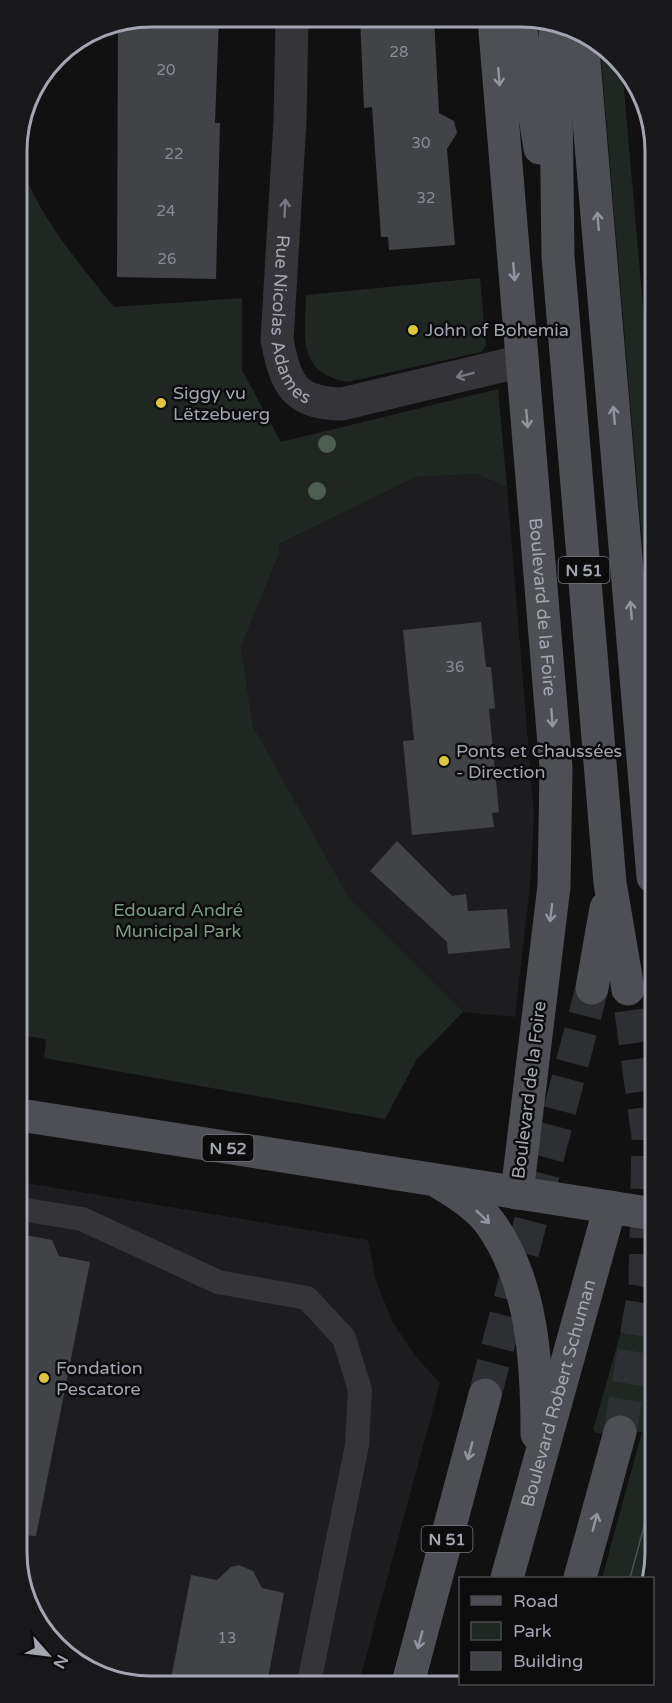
<svg xmlns="http://www.w3.org/2000/svg" width="672" height="1703" viewBox="0 0 672 1703" font-family="'Varela Round',sans-serif">
  <style>
    .built { fill: #1d1d1f }
    .green { fill: #202622 }
    .building { fill: #424347 }
    .lines { fill: none; stroke-linecap: round; stroke-linejoin: round }
    .primary-tunnel { stroke: #2e2f32; stroke-width: 33; stroke-dasharray: 33 16; stroke-linecap: butt }
    .service { stroke: #343439; stroke-width: 24 }
    .minor { stroke: #343439; stroke-width: 33 }
    .primary { stroke: #4e4f55; stroke-width: 33 }
    .tram { stroke: #4e5055; stroke-width: 1.5 }
    .tree { fill: #4c5d51 }
    .oneway { stroke: #92949f }
    .oneway2 { stroke: #777881 }
    .poi-dot { fill: #ddc63d; stroke: #0c0c0d; stroke-width: 2 }
    .labels { text-anchor: middle; stroke-width: 5; stroke-linejoin: round; paint-order: stroke }
    .number-label { font-size: 15px; fill: #8b8c96 }
    .shield { fill: #0c0c0d; stroke: #767780; stroke-width: 1.5 }
    .shield-label { font-size: 16px; font-weight: bold; fill: #a3a5b1 }
    .street-label { font-size: 18px; fill: #a3a5b1; stroke: #0c0c0d }
    .poi-label { font-size: 18px; fill: #a3a5b1; stroke: #0c0c0d; text-anchor: start }
    .park-label { font-size: 18px; fill: #7c9b84; stroke: #0c0c0d }
    .rim { fill: none; stroke: #a3a5b1; stroke-width: 3 }
  </style>
  <rect width="100%" height="100%" fill="#111112"/>
  <!-- built -->
  <path class="built" d="M476,474L507,487L534,815L530,887L515,1017L463,1012L349,898L253,726L241,647L279,554V544L416,477Z
    M20,1182L368,1240L376,1281L393,1323L417,1358L440,1383L359,1683L125,1684L56,1647L21,1587Z"/>
  <!-- green -->
  <path class="green" d="M600,47L616,56L622,66L652,411L653,670Z
    M17,151C33,211 76,259 114,307L242,298V370L281,442L498,389L507,487L476,474L416,477L279,544V554L241,647L253,726L349,898L463,1012L417,1059L385,1119L44,1058L46,1039L19,1035Z
    M480,278L486,346L481,352L347,382C296,372 305,336 306,295Z
    M633,1309L655,1314V1561L649,1578H602L642,1432L597,1433L593,1430L620,1335Z"/>
  <!-- building -->
  <path class="building" d="M151,16L219,17L215,123H220L216,279L117,277L118,23Z
    M360,18H434L439,113L454,121L457,133L447,149L455,245L389,250L388,237H381L372,107L364,108Z
    M481,622L486,667H491L495,708L489,709L499,812L492,813L494,827L412,835L403,741L414,740L403,630Z
    M397,841L452,896L466,894L468,911L507,909L510,948L448,954L447,942L370,871Z
    M20,1234L52,1240L59,1256L90,1262L36,1536L21,1535Z
    M239,1565L253,1571L262,1588L284,1593L267,1683L170,1684L191,1575L217,1580L231,1567Z"/>
  <g class="lines">
    <!-- primary-tunnel -->
    <path class="primary-tunnel" d="M485,1395L592,988
      M620,1432L645,1285L648,1137L628,989"/>
    <!-- service -->
    <path class="service" d="M20,1209L82,1219L218,1282L307,1298L344,1338L360,1390L357,1445L309,1683"/>
    <!-- minor -->
    <path class="minor" id="s1" d="M292,17L290,121L277,340C286,384 293,403 342,404L522,361"/>
    <!-- primary -->
    <g class="primary">
      <path id="s2" d="M494,19L556,768L554,886L517,1193"/>
      <path d="M519,19L540,148"/>
      <path d="M555,23L558,256L610,883L628,989"/>
      <path d="M582,38L653,877"/>
      <path d="M592,988L606,908"/>
      <path d="M20,1115L654,1214"/>
      <path d="M440,1183C457,1193 478,1206 490,1223C533,1283 537,1363 537,1434"/>
      <path id="s3" d="M507,1578L610,1207"/>
      <path d="M580,1578L620,1432"/>
      <path d="M408,1683L485,1395"/>
    </g>
    <!-- tram -->
    <path class="tram" d="M651,1571L655,1557
      M630,1578L655,1486"/>
  </g>
  <!-- trees -->
  <g class="tree">
    <circle cx="327" cy="444" r="9"/>
    <circle cx="317" cy="491" r="9"/>
  </g>
  <!-- one-way arrows -->
  <defs><path id="oneway-shaft" d="M-6 0H5M1.5-3L5.5 0L1.5 3" fill="none" stroke-width="1.6" stroke-linecap="round" stroke-linejoin="round" transform="scale(1.5)"/></defs>
  <g class="oneway">
    <use href="#oneway-shaft" transform="translate(499 77) rotate(85)"/>
    <use href="#oneway-shaft" transform="translate(598 221) rotate(-95)"/>
    <use href="#oneway-shaft" transform="translate(514 272) rotate(85)"/>
    <use href="#oneway-shaft" transform="translate(614 415) rotate(-95)"/>
    <use href="#oneway-shaft" transform="translate(527 419) rotate(85)"/>
    <use href="#oneway-shaft" transform="translate(631 610) rotate(-95)"/>
    <use href="#oneway-shaft" transform="translate(552 718) rotate(86)"/>
    <use href="#oneway-shaft" transform="translate(551 913) rotate(97)"/>
    <use href="#oneway-shaft" transform="translate(483 1217) rotate(44)"/>
    <use href="#oneway-shaft" transform="translate(470 1451) rotate(105)"/>
    <use href="#oneway-shaft" transform="translate(595 1522) rotate(-75)"/>
    <use href="#oneway-shaft" transform="translate(420 1640) rotate(105)"/>
  </g>
  <g class="oneway2">
    <use href="#oneway-shaft" transform="translate(285 208) rotate(-87)"/>
    <use href="#oneway-shaft" transform="translate(465 375) rotate(166)"/>
  </g>
  <!-- markers -->
  <g class="poi-dot">
    <circle cx="413" cy="330" r="6"/>
    <circle cx="161" cy="403" r="6"/>
    <circle cx="444" cy="761" r="6"/>
    <circle cx="44" cy="1378" r="6"/>
  </g>
  <g class="labels">
    <!-- number labels -->
    <g class="number-label">
      <text x="399" y="57">28</text>
      <text x="166" y="75">20</text>
      <text x="421" y="148">30</text>
      <text x="174" y="159">22</text>
      <text x="426" y="203">32</text>
      <text x="166" y="216">24</text>
      <text x="167" y="264">26</text>
      <text x="455" y="672">36</text>
      <text x="227" y="1643">13</text>
    </g>
    <!-- shield labels -->
    <g class="shield">
      <rect x="558.5" y="557" width="51" height="26" rx="4.5"/>
      <rect x="202.5" y="1135" width="51" height="26" rx="4.5"/>
      <rect x="421.5" y="1526" width="51" height="26" rx="4.5"/>
    </g>
    <g class="shield-label">
      <text x="584" y="576">N 51</text>
      <text x="228" y="1154">N 52</text>
      <text x="447" y="1545">N 51</text>
    </g>
    <!-- street labels -->
    <g class="street-label">
      <text dy="6" stroke="none"><textPath href="#s1" startOffset="306">Rue Nicolas Adames</textPath></text>
      <text dy="6" stroke="none"><textPath href="#s2" startOffset="590">Boulevard de la Foire</textPath></text>
      <text transform="translate(529 1090) rotate(-83)" y="6">Boulevard de la Foire</text>
      <text dy="6" stroke="none"><textPath href="#s3" startOffset="192">Boulevard Robert Schuman</textPath></text>
    </g>
    <!-- poi labels -->
    <g class="poi-label">
      <text x="425" y="336">John of Bohemia</text>
      <text x="173" y="399">Siggy vu<tspan x="173" dy="21">Lëtzebuerg</tspan></text>
      <text x="456" y="757">Ponts et Chaussées<tspan x="456" dy="21">- Direction</tspan></text>
      <text x="56" y="1374">Fondation<tspan x="56" dy="21">Pescatore</tspan></text>
    </g>
    <!-- park labels -->
    <g class="park-label">
      <text x="178" y="916">Edouard André<tspan x="178" dy="21">Municipal Park</tspan></text>
    </g>
  </g>
  <!-- crop -->
  <path d="M0 0H672V1703H0ZM151 27H521A124 124 0 0 1 645 151V1552A124 124 0 0 1 521 1676H151A124 124 0 0 1 27 1552V151A124 124 0 0 1 151 27Z" fill="#18181a" fill-rule="evenodd"/>
  <path class="rim" d="M151 27H521A124 124 0 0 1 645 151V1552A124 124 0 0 1 521 1676H151A124 124 0 0 1 27 1552V151A124 124 0 0 1 151 27Z"/>
  <!-- legend -->
  <rect x="459" y="1577" width="195" height="108" fill="#0c0c0d" stroke="#48494f" stroke-width="1.5"/>
  <rect x="471" y="1596" width="30" height="9" fill="#4e4f55" stroke="#48494f" stroke-width="1.5"/>
  <text x="513" y="1607" font-size="18" fill="#a3a5b1">Road</text>
  <rect x="471" y="1622" width="30" height="18" fill="#202622" stroke="#48494f" stroke-width="1.5"/>
  <text x="513" y="1637" font-size="18" fill="#a3a5b1">Park</text>
  <rect x="471" y="1652" width="30" height="18" fill="#424347" stroke="#48494f" stroke-width="1.5"/>
  <text x="513" y="1667" font-size="18" fill="#a3a5b1">Building</text>
  <!-- north arrow -->
  <g transform="translate(48 1655) rotate(118)" stroke="#0c0c0d" stroke-width="4.5" paint-order="stroke">
  <path d="M0-4.5L10 22L0 15L-10 22Z" fill="#a3a5b1"/>
  <text y="-9" font-size="16" font-weight="bold" text-anchor="middle" fill="#a3a5b1">N</text>
  </g>
</svg>
